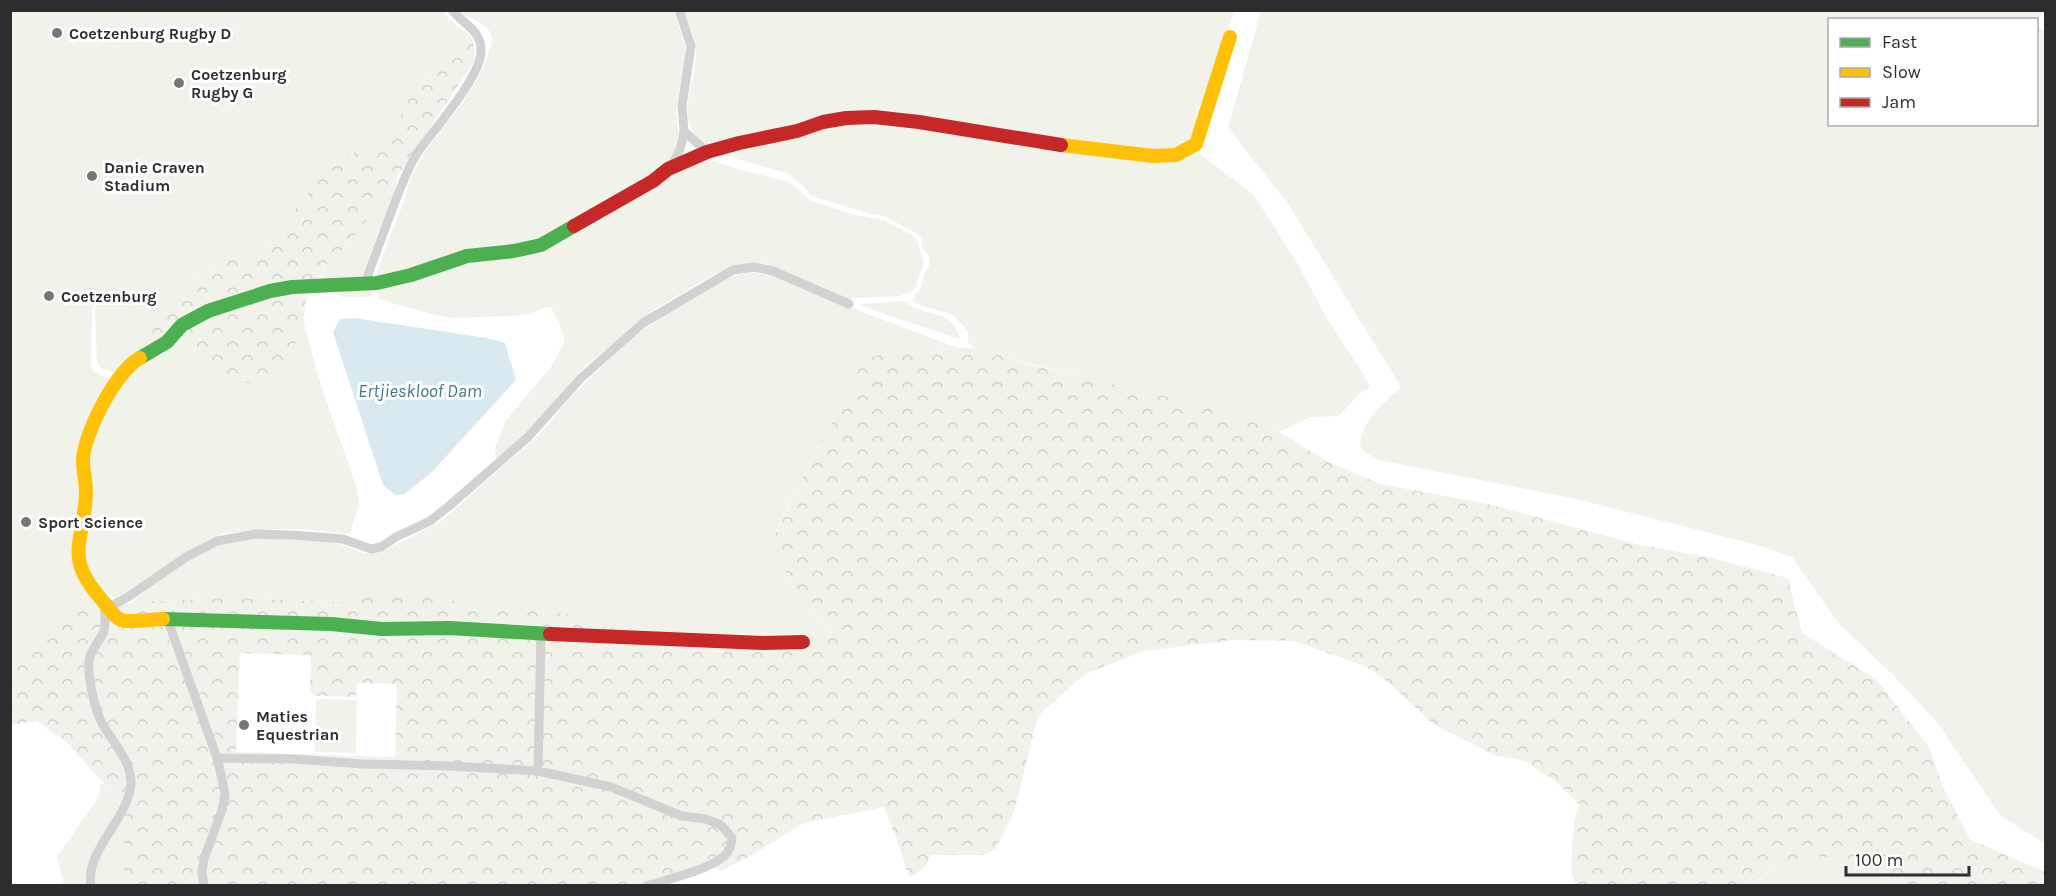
<svg xmlns="http://www.w3.org/2000/svg" width="2056" height="896" viewBox="0 0 2056 896" font-family="Karla,sans-serif">
  <style>
    .green { fill: #f1f3eb; fill-rule: evenodd }
    .forest { fill: url(#forest-crowns); fill-rule: evenodd }
    .water { fill: #d8eaf0 }
    .lines { fill: none; stroke-linecap: round; stroke-linejoin: round }
    .street { stroke: #d2d2d2; stroke-width: 9 }
    .fast { stroke: #4caf50; stroke-width: 14 }
    .slow { stroke: #ffc107; stroke-width: 14 }
    .jam { stroke: #c62828; stroke-width: 14 }
    .poi-dot { fill: #767676; stroke: #fff; stroke-width: 2 }
    .labels { text-anchor: middle; stroke-width: 6; stroke-linejoin: round; paint-order: stroke }
    .poi-label { font-size: 16px; font-weight: bold; fill: #2d2d2d; stroke: #fff; text-anchor: start }
    .water-label { font-size: 18px; font-style: italic; fill: #3f778b; stroke: #fff }
  </style>
  <defs>
    <pattern id="forest-crowns" width="20" height="18" patternUnits="userSpaceOnUse" patternTransform="scale(1.5)"><rect width="20" height="18" fill="#f1f3eb"/><path d="M2 6a3 3 0 1 1 6 0M12 15a3 3 0 1 1 6 0" fill="none" stroke="#cfd1ca"/></pattern>
  </defs>
  <rect width="100%" height="100%" fill="#fff"/>
  <!-- green -->
  <path class="green" d="M11,11H442L458,27L466,32L410,96L390,135L332,166L293,212L269,245L197,273L185,291L152,324L163,337L117,373L102,369L97,363L95,309L100,294L89,289L88,293L97,296L92,311L91,367C95,375 107,378 115,380L93,408L90,417L83,491L74,536L101,607L82,606L52,623L44,640L11,669Z
    M458,11H674L686,49L676,113L679,135L675,153L667,163L651,174L547,238L376,277C382,254 392,232 401,209C405,198 407,185 413,174C433,131 472,103 488,55C489,50 492,43 492,38C490,23 468,19 458,11Z
    M683,11H1234L1190,144L1180,150L1154,152L875,113L708,147C703,145 701,142 698,138C675,113 697,80 696,51C696,37 688,23 683,11Z
    M1261,11H2041L2038,26L2046,33L2045,844L2000,815L1936,721L1892,674L1839,624L1792,557L1757,545L1572,498L1378,460L1361,450C1356,425 1385,402 1401,387L1287,202L1228,128ZM1830,20H2036V124H1830Z
    M874,121L1161,161L1196,151L1254,195L1299,266L1326,317L1363,373L1370,387L1359,394L1339,416L1311,417L1279,432C1180,396 1075,379 974,348L968,342V331L953,315L917,304L912,300L921,288L924,275L929,266V257L922,248V240L918,234L884,216L871,214L811,196L804,186L786,173L727,156L718,151L825,127Z
    M708,159L737,169L778,179L792,184L811,201L855,215L883,220L912,235L917,240L924,264L918,278L917,286L912,291L900,296L863,298L846,299L780,269L762,263L738,265L713,275L655,309L582,369L532,428L499,459L496,458L495,448L506,420L551,367L564,343L563,332L551,307H546L528,314L514,316L450,318L431,314L381,300L378,297L379,288C424,273 457,262 505,259L690,164Z
    M398,177C389,212 371,243 363,278L318,281L326,265L348,244Z
    M750,272L779,277L865,313L958,348L880,355L864,359L862,391L845,404L825,433L774,535L789,582L808,607L830,629L818,636L746,633L638,636L547,609L485,610L397,587L343,602L234,598L153,601L130,604L145,591L195,555L209,547L249,538L280,537L318,541L344,545L362,553L380,552L398,544L441,521L544,430L568,400L628,341L661,317L724,279Z
    M369,288L373,295L369,297H343L335,294L336,292Z
    M903,301C909,304 914,308 920,310C942,317 952,313 960,339L887,315L859,304Z
    M303,319L318,376L357,489L359,503L350,534L302,529H274L223,533L204,542L128,594L115,598L94,584L87,575L83,537L87,467L100,417L123,383L134,371L160,356L174,344L181,335L222,382L301,334Z
    M316,699L357,700L356,753L315,752Z
    M101,782L107,787L126,817L123,863L126,885H64L57,857L99,796Z
    M1811,856L1865,861L1885,876L1893,885L1752,886L1775,866Z"/>
  <!-- forest -->
  <path class="forest" d="M466,32C476,40 475,50 474,62L376,208L348,244L326,265L307,297L301,334L276,376L253,383L222,382L181,335L163,337L149,334L152,324L185,291L197,273L269,245L293,212L332,165L390,135L410,96Z
    M958,348H974L1035,366L1189,402L1234,416L1279,432L1330,463L1381,484L1488,504L1640,545L1704,556L1788,578L1802,633L1876,679L1929,747L1944,789L1970,839L2045,872V885H1893L1885,876L1865,861L1811,856L1775,866L1752,885H1575L1571,867L1574,820L1580,805L1555,781L1525,761L1496,756L1433,724L1388,682L1365,666L1294,641L1234,640L1144,651L1085,674L1038,716L1014,812L995,850L984,855H931C926,867 921,872 909,877L900,848L884,807L804,823L747,858L720,871L710,862L640,885H126L123,863L126,817L107,787L67,743L37,721L11,725V669L44,640L52,623L64,610L82,606L96,607L153,601L234,598L343,602L397,587L485,609H547L638,636L746,633L818,636L830,629L808,607L789,582L774,536L825,433L845,404L862,391L857,373L864,359L880,355ZM240,653L311,655L310,692L315,696L356,697L357,683L397,684L395,757L236,752Z"/>
  <!-- water -->
  <path class="water" d="M355,318L487,338L505,343L516,380L432,472L405,494L395,495L383,485L333,332L340,319Z"/>
  <g class="lines">
    <!-- street -->
    <path class="street" d="M679,10L691,46L682,106L684,131
      M670,167C679,155 682,146 684,131L707,152
      M365,283C374,258 383,234 392,210C399,191 406,172 416,155C432,131 482,77 481,50C481,30 463,24 452,10
      M167,618L217,758L223,783L225,795L222,810L204,859L202,872L204,886
      M217,758L294,759L363,764L452,766L538,771L611,787L682,816L706,819L721,825L732,838C731,845 730,851 724,856C709,870 668,879 647,886
      M538,771L541,634
      M91,886C85,850 128,820 131,784C132,762 112,741 102,723C97,714 94,702 92,692C90,682 88,670 89,660C91,649 100,641 104,631C106,622 105,612 104,604L113,605L128,597L186,557L217,541L256,534L292,535L343,539L371,549L381,547L396,537L430,521L449,506L528,437L581,378L643,323L733,270L754,267L773,271L849,304"/>
    <!-- fast -->
    <path class="fast" d="M140,358L167,342L182,325L208,311L270,291L292,287L377,283L411,275L467,256L514,251L541,245L574,226
      M163,619L331,624L382,629L449,628L550,634"/>
    <!-- slow -->
    <path class="slow" d="M1061,145L1153,156L1176,155L1196,144L1230,37
      M140,358C116,371 84,433 83,460C83,471 86,482 86,492C85,542 62,555 102,600C107,606 114,617 121,620C130,623 153,619 163,619"/>
    <!-- jam -->
    <path class="jam" d="M574,226L653,181L668,169L707,152L739,143L797,131L823,122L846,118L874,117L919,122L1061,145
      M550,634L763,643L803,642"/>
  </g>
  <!-- markers -->
  <g class="poi-dot">
    <circle cx="57" cy="33" r="6"/>
    <circle cx="179" cy="83" r="6"/>
    <circle cx="92" cy="176" r="6"/>
    <circle cx="49" cy="296" r="6"/>
    <circle cx="26" cy="522" r="6"/>
    <circle cx="244" cy="725" r="6"/>
  </g>
  <g class="labels">
    <!-- poi labels -->
    <g class="poi-label">
      <text x="69" y="39">Coetzenburg Rugby D</text>
      <text x="191" y="80">Coetzenburg<tspan x="191" dy="18">Rugby G</tspan></text>
      <text x="104" y="173">Danie Craven<tspan x="104" dy="18">Stadium</tspan></text>
      <text x="61" y="302">Coetzenburg</text>
      <text x="38" y="528">Sport Science</text>
      <text x="256" y="722">Maties<tspan x="256" dy="18">Equestrian</tspan></text>
    </g>
    <!-- water labels -->
    <g class="water-label">
      <text x="420" y="397">Ertjieskloof Dam</text>
    </g>
  </g>
  <!-- border -->
  <rect width="2056" height="896" fill="none" stroke="#2d2d2d" stroke-width="24"/>
  <!-- legend -->
  <rect x="1828" y="18" width="210" height="108" fill="#ffffff" stroke="#ababab" stroke-width="1.5"/>
  <rect x="1840" y="38" width="30" height="9" fill="#4caf50" stroke="#ababab" stroke-width="1.5"/>
  <text x="1882" y="48" font-size="18" fill="#2d2d2d">Fast</text>
  <rect x="1840" y="68" width="30" height="9" fill="#ffc107" stroke="#ababab" stroke-width="1.5"/>
  <text x="1882" y="78" font-size="18" fill="#2d2d2d">Slow</text>
  <rect x="1840" y="98" width="30" height="9" fill="#c62828" stroke="#ababab" stroke-width="1.5"/>
  <text x="1882" y="108" font-size="18" fill="#2d2d2d">Jam</text>
  <!-- scale -->
  <path d="M1846 866v9h123v-9" fill="none" stroke="#2d2d2d" stroke-width="3"/>
  <text x="1855" y="866" font-size="18" fill="#2d2d2d" stroke="#ffffff" stroke-width="4.5" paint-order="stroke">100 m</text>
</svg>
